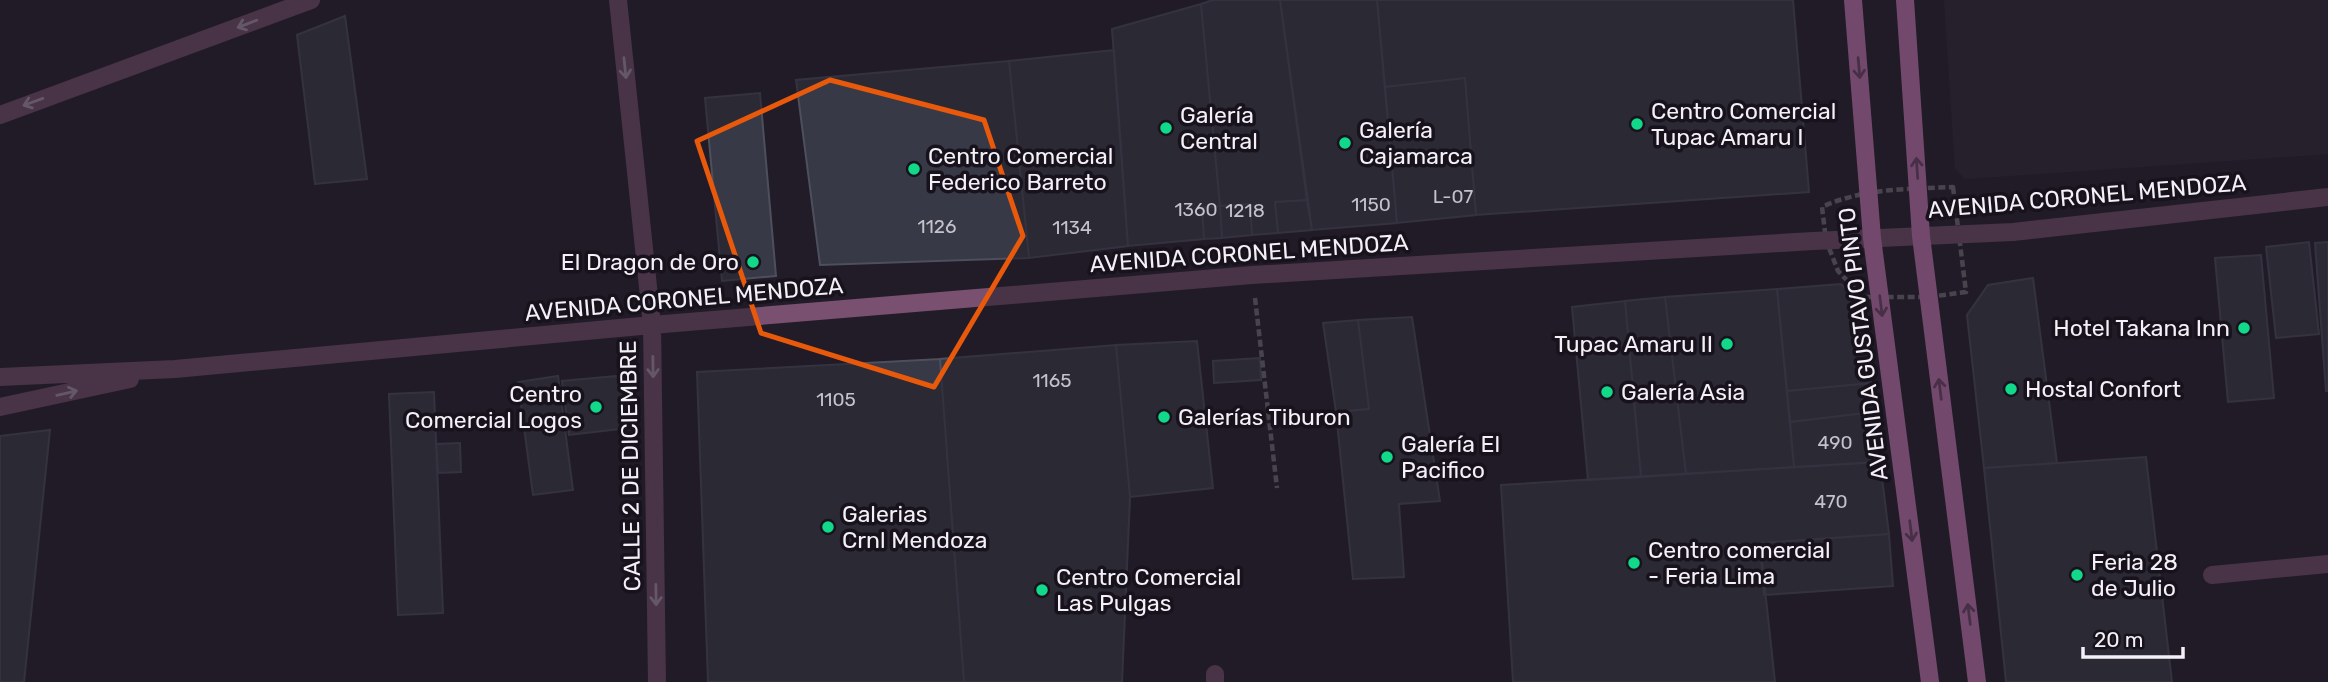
<svg xmlns="http://www.w3.org/2000/svg" width="2328" height="682" viewBox="0 0 2328 682" font-family="Rubik,sans-serif">
  <style>
    .built { fill: #2e2636 }
    .building { fill: #373a46; stroke: #4d4f5d; stroke-width: 2 }
    .lines { fill: none; stroke-linecap: round; stroke-linejoin: round }
    .path { stroke: #79757e; stroke-width: 4.5; stroke-dasharray: 7 3.5; stroke-linecap: butt }
    .minor { stroke: #79506f; stroke-width: 18 }
    .major { stroke: #d680c1; stroke-width: 18 }
    .oneway { stroke: #b6a0b3 }
    .oneway2 { stroke: #77496f }
    .marked { fill: none; stroke: #e8590c; stroke-width: 5; stroke-linejoin: round }
    .poi-dot { fill: #12d98a; stroke: #18121d; stroke-width: 2.5 }
    .labels { text-anchor: middle; stroke-width: 7; stroke-linejoin: round; paint-order: stroke }
    .number-label { font-size: 19px; fill: #c4c2cb }
    .poi-label { font-size: 23px; fill: #f3f0f7; stroke: #18121d; text-anchor: start }
    .street-label { font-size: 23px; fill: #f3f0f7; stroke: #18121d }
  </style>
  <rect width="100%" height="100%" fill="#211c27"/>
  <!-- built -->
  <path class="built" d="M1944,0H2328V154L1965,179L1955,169Z"/>
  <!-- building -->
  <path class="building" d="M1213,0H1280L1307,200L1275,202L1278,233L1252,235L1250,204L1220,206L1201,4Z
    M1280,0H1377L1397,223L1312,230Z
    M1377,0H1793L1809,192L1476,215L1465,78L1385,87Z
    M1201,4L1220,206L1202,208L1204,239L1128,246L1112,29Z
    M345,16L367,179L315,184L297,35Z
    M1114,50L1128,246L1029,258L1009,61Z
    M1009,61L1029,258L820,265L796,80Z
    M1465,78L1476,215L1397,223L1385,87Z
    M760,93L776,276L722,281L705,98Z
    M1307,200L1312,230L1278,233L1275,202Z
    M1250,204L1252,235L1222,238L1220,206Z
    M1220,206L1222,238L1204,239L1202,208Z
    M2309,242L2319,334L2276,338L2266,247Z
    M2328,242V391H2326L2315,243Z
    M2261,255L2274,398L2228,402L2215,258Z
    M2033,278L2057,463L1984,468L1967,315L1988,285Z
    M1841,284L1861,305L1871,383L1787,391L1777,289Z
    M1777,289L1794,467L1686,474L1665,297Z
    M1665,297L1686,474L1641,477L1625,301Z
    M1625,301L1641,477L1588,480L1572,307Z
    M1412,317L1440,501L1399,504L1404,577L1353,579L1336,412L1369,409L1358,320Z
    M1358,320L1369,409L1336,412L1323,323Z
    M1197,341L1213,488L1130,497L1116,345Z
    M1116,345L1130,497L1122,682H964L940,359Z
    M1260,358L1261,380L1214,383L1213,361Z
    M940,359L964,682H708L697,372Z
    M558,376L573,490L533,495L518,382Z
    M616,376L625,385L628,428L569,435L562,381Z
    M1871,383L1874,412L1790,422L1787,391Z
    M434,392L443,613L398,615L389,394Z
    M1874,412L1880,462L1794,467L1790,422Z
    M50,430L24,682H0V436Z
    M460,443L461,472L438,473L436,444Z
    M2146,457L2172,682H2006L1984,468Z
    M1880,462L1889,534L1760,543L1775,682H1513L1501,485Z
    M1889,534L1893,586L1764,595L1760,543Z"/>
  <g class="lines">
    <!-- path -->
    <path class="path" d="M1953,187L1966,292L1929,297H1863L1838,271L1826,240L1822,207C1863,188 1908,189 1953,187Z
      M1255,298L1277,488"/>
    <!-- minor -->
    <path class="minor" d="M618,0L652,325L657,682
      M0,115L311,0
      M0,377L175,369L652,325L1252,275L1813,241L2013,232L2328,197
      M0,407L130,379
      M2212,575L2328,564
      M1215,674V682"/>
    <!-- major -->
    <path class="major" d="M1853,0L1872,238L1930,682
      M1905,0L1921,236L1977,682"/>
  </g>
  <!-- one-way arrows -->
  <defs><path id="oneway-shaft" d="M-6 0H5M1.5-3L5.5 0L1.5 3" fill="none" stroke-width="1.6" stroke-linecap="round" stroke-linejoin="round" transform="scale(1.75)"/></defs>
  <g class="oneway">
    <use href="#oneway-shaft" transform="translate(247 24) rotate(159)"/>
    <use href="#oneway-shaft" transform="translate(625 68) rotate(84)"/>
    <use href="#oneway-shaft" transform="translate(33 102) rotate(160)"/>
    <use href="#oneway-shaft" transform="translate(653 367) rotate(89)"/>
    <use href="#oneway-shaft" transform="translate(67 393) rotate(-13)"/>
    <use href="#oneway-shaft" transform="translate(656 595) rotate(89)"/>
  </g>
  <g class="oneway2">
    <use href="#oneway-shaft" transform="translate(1859 68) rotate(85)"/>
    <use href="#oneway-shaft" transform="translate(1917 168) rotate(-94)"/>
    <use href="#oneway-shaft" transform="translate(1881 306) rotate(83)"/>
    <use href="#oneway-shaft" transform="translate(1940 389) rotate(-97)"/>
    <use href="#oneway-shaft" transform="translate(1911 531) rotate(83)"/>
    <use href="#oneway-shaft" transform="translate(1969 614) rotate(-97)"/>
  </g>
  <!-- marked area -->
  <path d="M0 0H2328V682H0ZM830,80L984,120L1023,236L934,387L761,333L697,141Z" fill="#211c27" fill-opacity=".55" fill-rule="evenodd"/>
  <path class="marked" d="M830,80L984,120L1023,236L934,387L761,333L697,141Z"/>
  <!-- markers -->
  <g class="poi-dot">
    <circle cx="1637" cy="124" r="7"/>
    <circle cx="1166" cy="128" r="7"/>
    <circle cx="1345" cy="143" r="7"/>
    <circle cx="914" cy="169" r="7"/>
    <circle cx="753" cy="262" r="7"/>
    <circle cx="2244" cy="328" r="7"/>
    <circle cx="1727" cy="344" r="7"/>
    <circle cx="2011" cy="389" r="7"/>
    <circle cx="1607" cy="392" r="7"/>
    <circle cx="596" cy="407" r="7"/>
    <circle cx="1164" cy="417" r="7"/>
    <circle cx="1387" cy="457" r="7"/>
    <circle cx="828" cy="527" r="7"/>
    <circle cx="1634" cy="563" r="7"/>
    <circle cx="2077" cy="575" r="7"/>
    <circle cx="1042" cy="590" r="7"/>
  </g>
  <g class="labels">
    <!-- number labels -->
    <g class="number-label">
      <text x="1453" y="203">L-07</text>
      <text x="1371" y="211">1150</text>
      <text x="1196" y="216">1360</text>
      <text x="1245" y="217">1218</text>
      <text x="937" y="233">1126</text>
      <text x="1072" y="234">1134</text>
      <text x="1052" y="387">1165</text>
      <text x="836" y="406">1105</text>
      <text x="1835" y="449">490</text>
      <text x="1831" y="508">470</text>
    </g>
    <!-- poi labels -->
    <g class="poi-label">
      <text x="1651" y="119">Centro Comercial<tspan x="1651" dy="26">Tupac Amaru I</tspan></text>
      <text x="1180" y="123">Galería<tspan x="1180" dy="26">Central</tspan></text>
      <text x="1359" y="138">Galería<tspan x="1359" dy="26">Cajamarca</tspan></text>
      <text x="928" y="164">Centro Comercial<tspan x="928" dy="26">Federico Barreto</tspan></text>
      <text x="739" y="270" text-anchor="end">El Dragon de Oro</text>
      <text x="2230" y="336" text-anchor="end">Hotel Takana Inn</text>
      <text x="1713" y="352" text-anchor="end">Tupac Amaru II</text>
      <text x="2025" y="397">Hostal Confort</text>
      <text x="1621" y="400">Galería Asia</text>
      <text x="582" y="402" text-anchor="end">Centro<tspan x="582" dy="26">Comercial Logos</tspan></text>
      <text x="1178" y="425">Galerías Tiburon</text>
      <text x="1401" y="452">Galería El<tspan x="1401" dy="26">Pacifico</tspan></text>
      <text x="842" y="522">Galerias<tspan x="842" dy="26">Crnl Mendoza</tspan></text>
      <text x="1648" y="558">Centro comercial<tspan x="1648" dy="26">- Feria Lima</tspan></text>
      <text x="2091" y="570">Feria 28<tspan x="2091" dy="26">de Julio</tspan></text>
      <text x="1056" y="585">Centro Comercial<tspan x="1056" dy="26">Las Pulgas</tspan></text>
    </g>
    <!-- street labels -->
    <g class="street-label">
      <text transform="translate(2087 196) rotate(-5)" y="8">AVENIDA CORONEL MENDOZA</text>
      <text transform="translate(1249 253) rotate(-4)" y="8">AVENIDA CORONEL MENDOZA</text>
      <text transform="translate(684 299) rotate(-5)" y="8">AVENIDA CORONEL MENDOZA</text>
      <text transform="translate(1863 344) rotate(-97)" y="8">AVENIDA GUSTAVO PINTO</text>
      <text transform="translate(630 466) rotate(-91)" y="8">CALLE 2 DE DICIEMBRE</text>
    </g>
  </g>
  <!-- scale -->
  <path d="M2083 647v10h100v-10" fill="none" stroke="#f3f0f7" stroke-width="3.5"/>
  <text x="2094" y="647" font-size="21" fill="#f3f0f7" stroke="#18121d" stroke-width="5" paint-order="stroke">20 m</text>
</svg>
